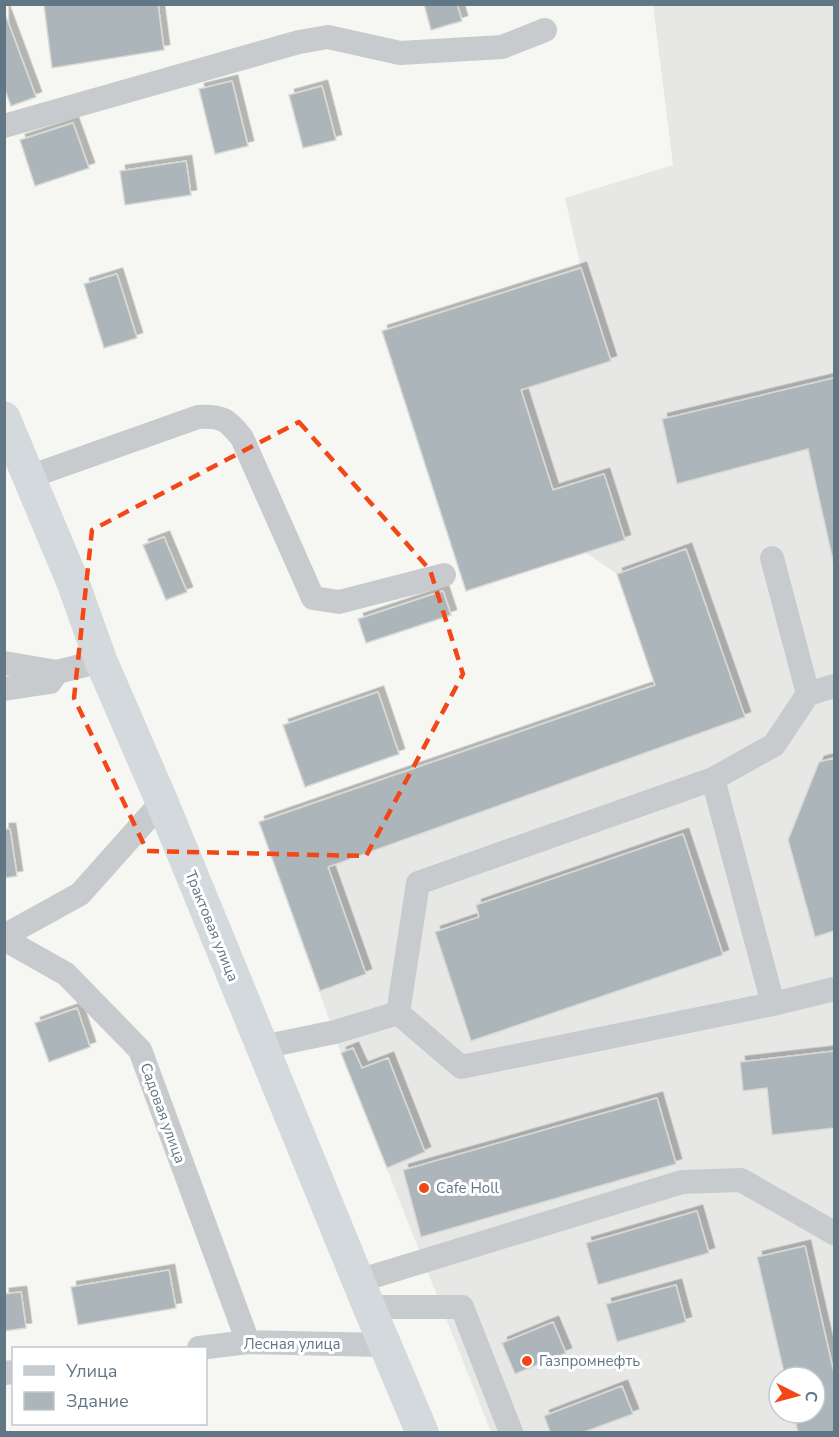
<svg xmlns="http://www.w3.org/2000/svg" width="839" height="1437" viewBox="0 0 839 1437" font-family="'Nunito Sans',sans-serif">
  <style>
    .built { fill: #e7e8e6; fill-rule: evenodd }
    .building { fill: #acb5ba; stroke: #d8d8d5; stroke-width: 1.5; filter: url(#shadow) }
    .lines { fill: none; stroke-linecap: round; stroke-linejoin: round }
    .minor { stroke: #c8cbce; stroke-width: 24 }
    .highway { stroke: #d3d9dd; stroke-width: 33 }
    .marked { fill: none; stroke: #f24716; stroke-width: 4.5; stroke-dasharray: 12 8; stroke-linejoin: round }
    .poi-dot { fill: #f24716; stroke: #fff; stroke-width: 2 }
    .labels { text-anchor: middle; stroke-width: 6; stroke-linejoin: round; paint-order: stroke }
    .street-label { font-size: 15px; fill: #627786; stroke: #fff }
    .poi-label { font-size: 15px; fill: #627786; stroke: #fff; text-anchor: start }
  </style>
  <defs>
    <filter id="shadow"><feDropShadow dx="5.5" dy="-5.5" stdDeviation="0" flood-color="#0004"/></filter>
  </defs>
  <rect width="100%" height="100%" fill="#f6f6f2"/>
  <!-- built -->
  <path class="built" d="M653,5H834V1432H491L341,1053L259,822L655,685L617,574L585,552L466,591L382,331L581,268L565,198L673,165ZM779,1377H815V1413H779Z"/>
  <!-- building -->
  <path class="building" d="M158,4L164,50L52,68L44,5Z
    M424,4H457L462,21L431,30Z
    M4,11L36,97L11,106L4,87Z
    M232,81L248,146L215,154L199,89Z
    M322,86L336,140L303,148L289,95Z
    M73,123L89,168L35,186L20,140Z
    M186,161L191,195L125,205L120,171Z
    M581,268L611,361L521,390L553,490L604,474L625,540L466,591L382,331Z
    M117,274L137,338L104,348L84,284Z
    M834,378V565L808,449L677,484L662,419Z
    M164,537L187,592L166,600L143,545Z
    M686,549L745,717L328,867L366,974L320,991L259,822L655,685L617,574Z
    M443,591L451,615L366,643L358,619Z
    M378,692L399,754L305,787L283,725Z
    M834,758V931L815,937L788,840L819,762Z
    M4,829H10L17,876L4,878Z
    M683,834L723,955L471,1041L435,932L479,917L476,905Z
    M77,1008L90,1047L49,1062L35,1023Z
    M353,1048L362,1068L388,1058L425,1152L387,1168L341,1053Z
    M834,1051V1128L772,1135L767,1088L743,1091L740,1062Z
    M657,1098L676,1164L421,1237L403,1170Z
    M697,1211L709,1253L598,1285L586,1243Z
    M805,1246L834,1373V1432H798L793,1413H815V1377H785L757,1257Z
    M169,1270L176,1308L78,1325L71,1287Z
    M676,1285L686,1322L617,1342L606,1304Z
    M21,1292L26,1328L4,1331V1294Z
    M553,1322L566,1353L515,1374L502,1343Z
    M622,1386L633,1414L584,1432H550L544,1416Z"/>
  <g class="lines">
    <!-- minor -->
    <path class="minor" d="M4,126L299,42L328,37L400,53L502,47L545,30
      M29,477L198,417C222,415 228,420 242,438L313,598L339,602L444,575
      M772,558L808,694
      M4,663L57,672L101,661
      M4,689L50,682L57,672
      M713,779L774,745L808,694L834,686
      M4,936L80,894L162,802
      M4,939L66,974L140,1050L248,1342
      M398,1013L418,883L713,779L773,1004
      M398,1013L461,1067L773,1004L834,989
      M262,1047L335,1032L398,1013
      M358,1281L682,1182L741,1180L834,1233
      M369,1307H462L511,1432
      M199,1348L248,1342L385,1345
      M4,1373L14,1372"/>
    <!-- highway -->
    <path class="highway" d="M4,418L72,580L101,661L162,802L369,1307L422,1432"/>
  </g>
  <!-- marked area -->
  <path class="marked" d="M299,422L430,570L463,674L366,856L147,851L74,698L92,530Z"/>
  <!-- markers -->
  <g class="poi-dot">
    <circle cx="424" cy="1188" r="6"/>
    <circle cx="527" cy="1361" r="6"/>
  </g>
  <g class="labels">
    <!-- street labels -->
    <g class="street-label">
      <text transform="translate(212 926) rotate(68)" y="5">Трактовая улица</text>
      <text transform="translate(163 1113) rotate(70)" y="5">Садовая улица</text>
      <text x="292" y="1349">Лесная улица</text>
    </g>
    <!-- poi labels -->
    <g class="poi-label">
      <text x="436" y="1193">Cafe Holl</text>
      <text x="539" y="1366">Газпромнефть</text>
    </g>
  </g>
  <!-- border -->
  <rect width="839" height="1437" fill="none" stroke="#627786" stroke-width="12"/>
  <!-- legend -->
  <rect x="12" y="1347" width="195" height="78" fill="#ffffff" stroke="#c0c9cf" stroke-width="1.5"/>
  <rect x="24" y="1366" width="30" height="9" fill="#c8cbce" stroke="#c0c9cf" stroke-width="1.5"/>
  <text x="66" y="1377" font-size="18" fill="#627786">Улица</text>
  <rect x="24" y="1392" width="30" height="18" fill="#acb5ba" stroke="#c0c9cf" stroke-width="1.5"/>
  <text x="66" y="1407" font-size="18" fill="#627786">Здание</text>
  <!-- north arrow -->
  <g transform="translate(797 1395) rotate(96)"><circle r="28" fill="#ffffff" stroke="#c0c9cf" stroke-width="1.5"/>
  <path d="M0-4.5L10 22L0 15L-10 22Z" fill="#f24716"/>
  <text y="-9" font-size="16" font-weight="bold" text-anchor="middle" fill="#627786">С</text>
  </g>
</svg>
